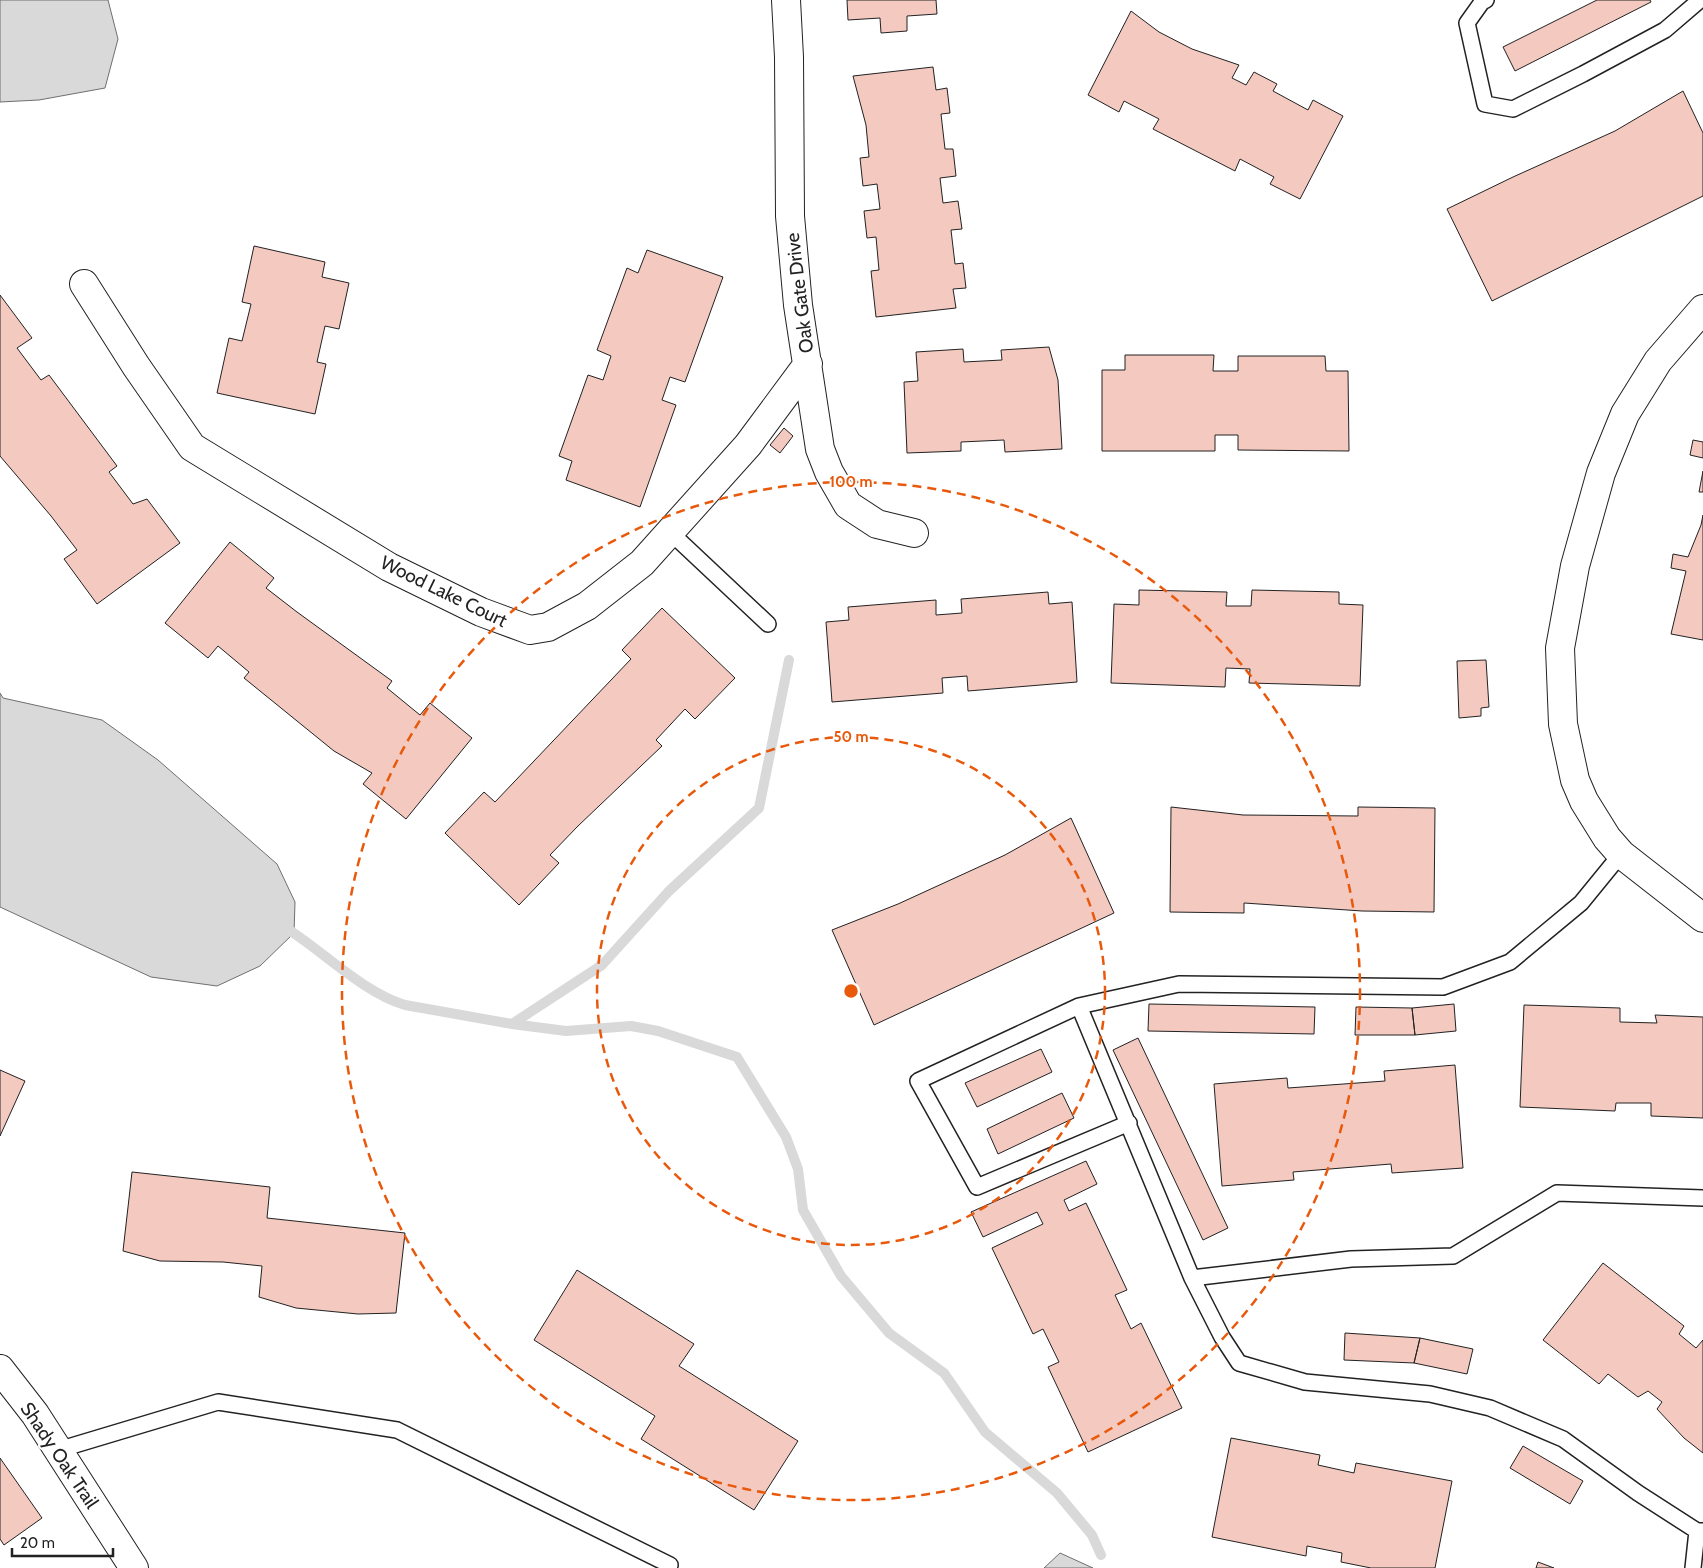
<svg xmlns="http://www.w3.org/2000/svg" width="1703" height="1568" viewBox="0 0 1703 1568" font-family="Cabin,sans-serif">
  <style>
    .water { fill: #d9d9d9; stroke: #6f6f6f }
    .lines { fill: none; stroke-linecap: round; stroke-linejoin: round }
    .stream { stroke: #d9d9d9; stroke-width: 10 }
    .building { fill: #f3c9c0; stroke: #222 }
    .service-casing { stroke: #222; stroke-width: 18 }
    .minor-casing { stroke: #222; stroke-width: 30 }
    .service { stroke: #fff; stroke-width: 15 }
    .minor { stroke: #fff; stroke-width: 28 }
    .ring { fill: none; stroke: #e8590c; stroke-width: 2.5; stroke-dasharray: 9 6 }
    .labels { text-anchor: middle; stroke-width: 4; stroke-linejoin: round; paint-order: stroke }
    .street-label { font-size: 19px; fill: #222; stroke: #fff }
    .centre { fill: #e8590c; stroke: #fff; stroke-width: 2.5 }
    .ring-label { font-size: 15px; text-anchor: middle; font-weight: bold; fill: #e8590c; stroke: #fff; stroke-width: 4; stroke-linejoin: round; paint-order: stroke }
  </style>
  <rect width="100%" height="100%" fill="#fff"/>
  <!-- water -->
  <path class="water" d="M0,0H108L118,39L105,88L39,100L0,102Z
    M0,693L3,698L102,720L158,760L277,864L295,902L294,933L260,966L217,986L151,977L0,907Z
    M1060,1553L1093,1568H1044Z"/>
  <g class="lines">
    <!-- stream -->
    <path class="stream" d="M283,926C322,950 362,992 405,1005L512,1024L566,1031L631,1026L658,1031L737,1057L786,1137L798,1169L803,1210L841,1276L889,1333L944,1373L985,1432L1057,1493L1092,1535L1101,1555
      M512,1024L602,965L669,891L759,808L789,660"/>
  </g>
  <!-- building -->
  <path class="building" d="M847,0H936L937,14L907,16V31L881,33L880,18L848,20Z
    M1597,0H1650L1651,2L1515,71L1503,47Z
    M1131,11L1159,32L1192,49L1239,65L1232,78L1246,85L1254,72L1277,84L1273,91L1308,110L1313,100L1343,116L1300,199L1270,184L1274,177L1240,159L1235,171L1153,129L1159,119L1124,101L1119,112L1088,95Z
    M933,67L936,90L947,88L950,113L941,114L945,149H953L956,176L940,178L943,203L958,201L962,229L951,230L955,264L963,263L966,288L953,289L956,308L876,317L871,271L879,270L876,237L867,238L864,211L880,209L877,184L863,186L860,158L869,157L866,125L853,76Z
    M1683,91L1703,133V196L1492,301L1447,209L1513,177L1615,131Z
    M254,246L325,262L322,277L349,283L339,329L325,326L317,362L326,364L315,414L217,393L229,338L242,341L251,304L242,302Z
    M647,250L723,277L685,382L670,377L662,400L676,405L640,507L566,480L572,461L559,456L588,375L603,380L611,356L597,350L627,268L638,273Z
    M0,295L32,338L17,348L41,380L49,375L117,466L109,472L133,504L147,499L180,543L97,604L64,559L77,550L51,516L0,456Z
    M1049,347L1058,380L1062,449L1005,452L1004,440L961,442V451L907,453L904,382L918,381L916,352L963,349L964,362L1002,360L1001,350Z
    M1125,355H1214L1213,371H1238V356H1325L1326,371H1348L1349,451L1238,450V435H1215V451H1102V370H1125Z
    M784,428L793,436L780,453L770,445Z
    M1693,440L1703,442V458L1690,455Z
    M1703,471V492H1699Z
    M1703,515V640L1671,634L1686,571L1671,568L1673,554L1688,557L1701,525Z
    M230,542L274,578L266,588L297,612L392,681L387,688L420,715L430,703L472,738L406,819L363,784L372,773L334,751L244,678L249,672L218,646L208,658L165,623Z
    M1139,590L1227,592L1226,606H1251L1252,590L1339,592V604L1363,605L1360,686L1249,683L1250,669L1226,668L1225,687L1111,683L1114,604L1139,605Z
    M1048,592L1049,604L1072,602L1077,682L968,691L967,676L942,678L943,693L832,702L826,622L849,620L848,607L936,600V615L962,613L961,599Z
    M662,608L735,678L695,719L685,709L656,740L662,746L578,826L550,855L559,863L519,905L445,833L484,792L495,802L631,659L622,650Z
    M1486,660L1489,707L1481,708V716L1459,718L1457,661Z
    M1171,807L1243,815L1358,816V807L1435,808L1434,912L1362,911L1244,903V913L1170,912Z
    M1071,818L1114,913L874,1025L832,930L898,904L1005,855Z
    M1149,1004L1315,1007L1314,1034L1148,1031Z
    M1454,1004L1456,1031L1415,1035L1412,1008Z
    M1524,1005L1620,1008V1022L1657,1023L1655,1015L1703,1017V1118L1651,1116V1103H1616L1615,1111L1520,1107Z
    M1356,1007L1412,1008L1415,1035H1355Z
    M1138,1038L1228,1228L1203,1240L1113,1050Z
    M1041,1049L1052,1072L977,1107L965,1083Z
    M1455,1065L1463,1168L1392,1173L1391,1164L1293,1172L1294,1180L1222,1186L1214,1084L1287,1078L1288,1088L1385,1081L1384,1071Z
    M0,1070L25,1081L0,1136Z
    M1062,1093L1074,1118L998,1154L987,1129Z
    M1086,1161L1097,1184L1064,1200L1069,1211L1086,1203L1127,1290L1115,1295L1131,1329L1141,1323L1182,1408L1088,1452L1048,1367L1059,1362L1043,1329L1033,1334L992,1248L1043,1224L1037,1212L983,1237L971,1212Z
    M132,1172L270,1187L267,1218L405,1233L396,1313L358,1314L296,1308L259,1297L262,1266L223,1262L160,1261L123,1251Z
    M1603,1263L1684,1326L1679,1334L1696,1348L1703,1340V1453L1684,1438L1657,1409L1662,1402L1648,1391L1638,1397L1608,1374L1599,1384L1543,1340Z
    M577,1270L694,1344L679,1366L798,1441L754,1510L641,1439L655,1416L534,1340Z
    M1345,1333L1420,1338L1414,1363L1344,1360Z
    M1420,1338L1473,1349L1467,1374L1414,1363Z
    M1231,1438L1320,1455L1318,1465L1354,1473L1356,1463L1452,1481L1435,1568H1371L1341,1562L1342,1553L1307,1546L1306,1556L1212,1537Z
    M1523,1446L1583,1481L1570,1504L1510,1468Z
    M0,1458L42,1518L4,1545L0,1539Z
    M1538,1562L1554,1568H1536Z"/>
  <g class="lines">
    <defs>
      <path id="service" d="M1486,0L1482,2L1467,23L1485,104L1513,109L1583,74L1665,30L1700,0
        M670,532L768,624
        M1079,1006L1192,1278L1222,1337L1239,1363L1305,1382L1430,1394L1490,1408L1563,1439L1638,1493L1697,1531H1703
        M1129,1123L977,1187L918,1081L1079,1006L1179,984L1443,987L1510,962L1581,903L1621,854
        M1192,1278L1351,1259L1453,1256L1557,1193L1703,1198
        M58,1450L218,1402L397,1430L670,1565L669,1568
        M1693,1568L1697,1531"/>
      <path id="minor" d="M786,0L789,57L790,216L798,305L820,449L829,472L848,505L877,524L914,533
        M84,284L136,366L192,447L389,567L481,612L530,630L548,627L587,606L642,563L748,445L808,364
        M1703,309L1658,361L1625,414L1601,473L1575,566L1560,648L1563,724L1575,780L1584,801L1607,838L1621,854L1703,918
        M0,1369L35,1414L134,1568"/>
    </defs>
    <!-- service casing -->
    <use href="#service" class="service-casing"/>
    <!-- minor casing -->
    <use href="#minor" class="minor-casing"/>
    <!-- service -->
    <use href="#service" class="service"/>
    <!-- minor -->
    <use href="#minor" class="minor"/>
  </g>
  <!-- distance rings -->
  <g class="ring">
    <circle cx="851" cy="991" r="254"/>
    <circle cx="851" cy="991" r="509"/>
  </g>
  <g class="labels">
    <!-- street labels -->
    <g class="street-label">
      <text transform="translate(799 293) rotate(-97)" y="7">Oak Gate Drive</text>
      <text transform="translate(444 591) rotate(26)" y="7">Wood Lake Court</text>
      <text transform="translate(60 1455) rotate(56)" y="7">Shady Oak Trail</text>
    </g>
  </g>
  <circle cx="851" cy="991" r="8" class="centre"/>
  <g class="ring-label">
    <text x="851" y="487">100 m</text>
    <text x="851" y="742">50 m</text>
  </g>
  <!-- scale -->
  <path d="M12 1548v8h101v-8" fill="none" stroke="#222222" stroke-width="2.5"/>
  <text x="20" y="1548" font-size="15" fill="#222222" stroke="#ffffff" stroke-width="4" paint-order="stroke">20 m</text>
</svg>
